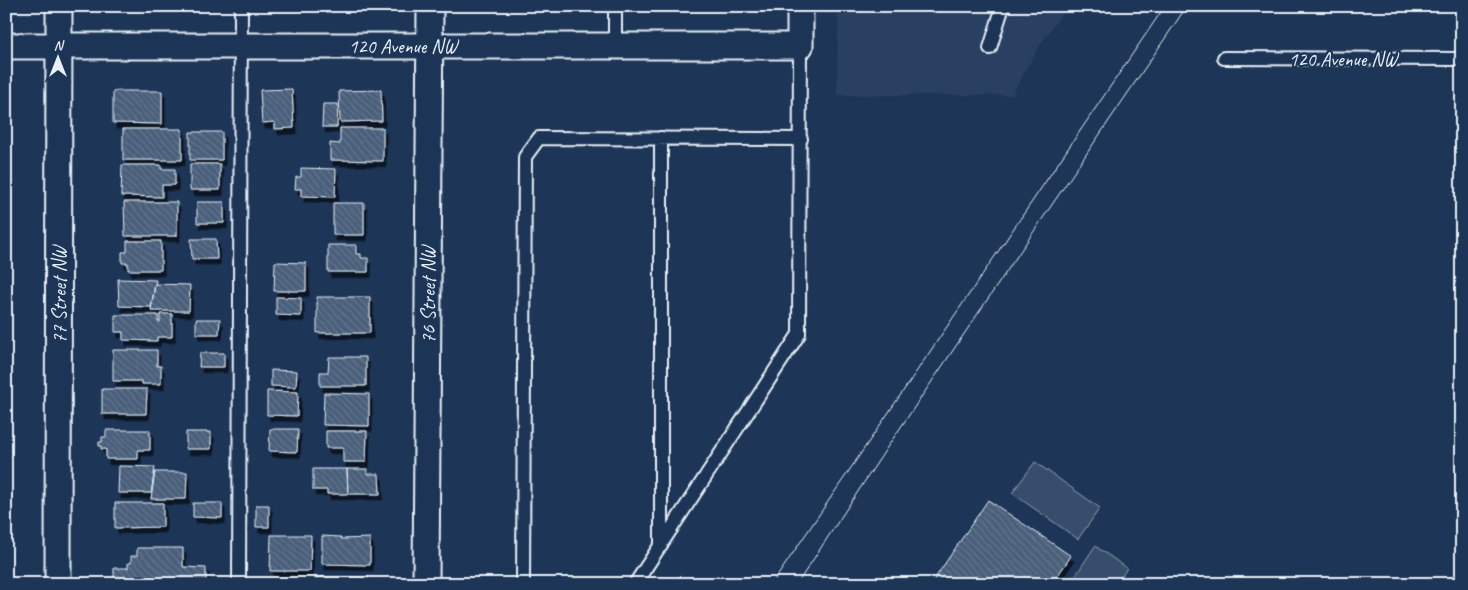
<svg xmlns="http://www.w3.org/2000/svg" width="1468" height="590" viewBox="0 0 1468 590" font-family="Caveat,sans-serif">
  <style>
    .built { fill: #2a4162 }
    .green { fill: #374d6c; stroke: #909fb2 }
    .building { fill: url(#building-back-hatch); stroke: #e8f1f8; filter: url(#shadow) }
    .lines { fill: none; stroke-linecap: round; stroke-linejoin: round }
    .service-casing { stroke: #e8f1f8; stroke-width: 16 }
    .minor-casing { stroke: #e8f1f8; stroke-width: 29 }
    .service { stroke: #1d3557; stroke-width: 12 }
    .minor { stroke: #1d3557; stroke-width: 25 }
    .tram { stroke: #e8f1f8; stroke-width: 1 }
    .labels { text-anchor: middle; stroke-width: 4.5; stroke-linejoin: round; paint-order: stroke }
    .street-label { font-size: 20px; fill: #e8f1f8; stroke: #1d3557 }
  </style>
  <defs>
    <pattern id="building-back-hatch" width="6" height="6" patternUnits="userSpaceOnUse" patternTransform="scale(1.25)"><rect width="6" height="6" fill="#495e7a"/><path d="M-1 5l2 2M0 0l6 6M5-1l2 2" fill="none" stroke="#63768e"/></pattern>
    <filter id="shadow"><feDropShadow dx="3" dy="5.5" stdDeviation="0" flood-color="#0009"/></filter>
  </defs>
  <rect width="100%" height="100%" fill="#1d3557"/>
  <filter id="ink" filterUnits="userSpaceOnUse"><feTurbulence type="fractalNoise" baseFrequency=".02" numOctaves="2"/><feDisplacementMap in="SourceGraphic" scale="10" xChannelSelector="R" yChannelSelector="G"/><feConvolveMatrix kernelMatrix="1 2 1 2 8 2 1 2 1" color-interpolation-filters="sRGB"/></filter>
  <g filter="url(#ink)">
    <!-- built -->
    <path class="built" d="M838,6H1067L1038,48L1012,95H837Z"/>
    <!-- green -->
    <path class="green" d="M1035,462L1100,508L1078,539L1012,493Z
      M1095,546L1127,568L1117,584H1070Z"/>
    <!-- building -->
    <path class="building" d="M292,89L294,128L275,129V122L262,123L260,90Z
      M381,90L382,121L340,122L339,91Z
      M113,91H162V124L113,123Z
      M323,104H338L337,127H322Z
      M340,128H383V161L330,160V143L340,144Z
      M123,129H182V160H123Z
      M190,132H222V160H190Z
      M190,164H220V190H190Z
      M122,165H161V169H175V185H162V197L121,196Z
      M301,168L336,169L335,197L301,196V189H295L296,177H301Z
      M124,202H177V236H125Z
      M197,202H224V223H197Z
      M333,203H364V235H333Z
      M191,239H216L217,259H192Z
      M127,241H161V270H128V263H122V252H127Z
      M328,245H356V254H361V258H368V272H328Z
      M275,262L306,263V291H274Z
      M118,279L156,280L151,307L119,306Z
      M155,284L190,285L189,311H151Z
      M276,297L301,298V316L276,315Z
      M317,297H370V333H317Z
      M160,314H172V337H157V341L123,340V332H115V315H158V322H160Z
      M196,319H220L219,334H196Z
      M113,350H157V366H161V384H142V381H113Z
      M200,353H224V367H199Z
      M329,357H366V386H320V372H328Z
      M271,370L297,371L296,387L271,386Z
      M102,389H147L146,414H102Z
      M267,391L298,392L297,416L267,415Z
      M324,393L369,394V426L323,425Z
      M270,429H298L297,452L269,451Z
      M106,430H150V450H138V459H106V449H101V446H99V442H102V437H106Z
      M326,431H367L366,462H343V448H326Z
      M186,432H211V449H186Z
      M119,466L155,467L151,493H118Z
      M313,469H347L348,494H327V490H313Z
      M347,469H367V474H379L380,494H348Z
      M155,472H187L186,499H151Z
      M988,500L1071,556L1052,584H931Z
      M115,503H163V527L115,528Z
      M193,503H222V518L193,517Z
      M256,505H269V527H256Z
      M271,535H311L310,571H270Z
      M322,536L341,537V539L370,538V565L322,564Z
      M137,548H183V567L206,568V584H114V568H128V563H131V556H137Z
      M315,577H368V584H315Z"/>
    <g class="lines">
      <defs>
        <path id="service" d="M615,6V46
          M990,48L1003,6
          M1224,58L1462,59
          M661,138V546
          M239,584L241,6
          M523,584L525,157L539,138L801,139
          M635,584L799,334L800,46"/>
        <path id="minor" d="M6,46H800V6
          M58,584L59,6
          M426,584L430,6"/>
      </defs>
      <!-- service casing -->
      <use href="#service" class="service-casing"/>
      <!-- minor casing -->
      <use href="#minor" class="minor-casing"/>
      <!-- service -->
      <use href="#service" class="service"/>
      <!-- minor -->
      <use href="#minor" class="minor"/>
      <!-- tram -->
      <path class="tram" d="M772,584L1165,6
        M797,584L888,446L1187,6"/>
    </g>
  </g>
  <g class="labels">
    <!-- street labels -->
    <g class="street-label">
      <text x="403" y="53">120 Avenue NW</text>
      <text x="1343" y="66">120 Avenue NW</text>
      <text transform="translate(59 295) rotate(-90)" y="7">77 Street NW</text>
      <text transform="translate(428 295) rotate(-90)" y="7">76 Street NW</text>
    </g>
  </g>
  <!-- margin -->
  <rect width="1468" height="590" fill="none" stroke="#1d3557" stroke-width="25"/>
  <rect x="12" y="12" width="1443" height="565" fill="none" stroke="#e8f1f8" stroke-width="2" filter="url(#ink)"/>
  <!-- north arrow -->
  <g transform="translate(58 58)" stroke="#1d3557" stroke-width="4" paint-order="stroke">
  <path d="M0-4L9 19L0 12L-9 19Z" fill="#e8f1f8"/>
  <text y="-8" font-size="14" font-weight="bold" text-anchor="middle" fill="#e8f1f8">N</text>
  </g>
</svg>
